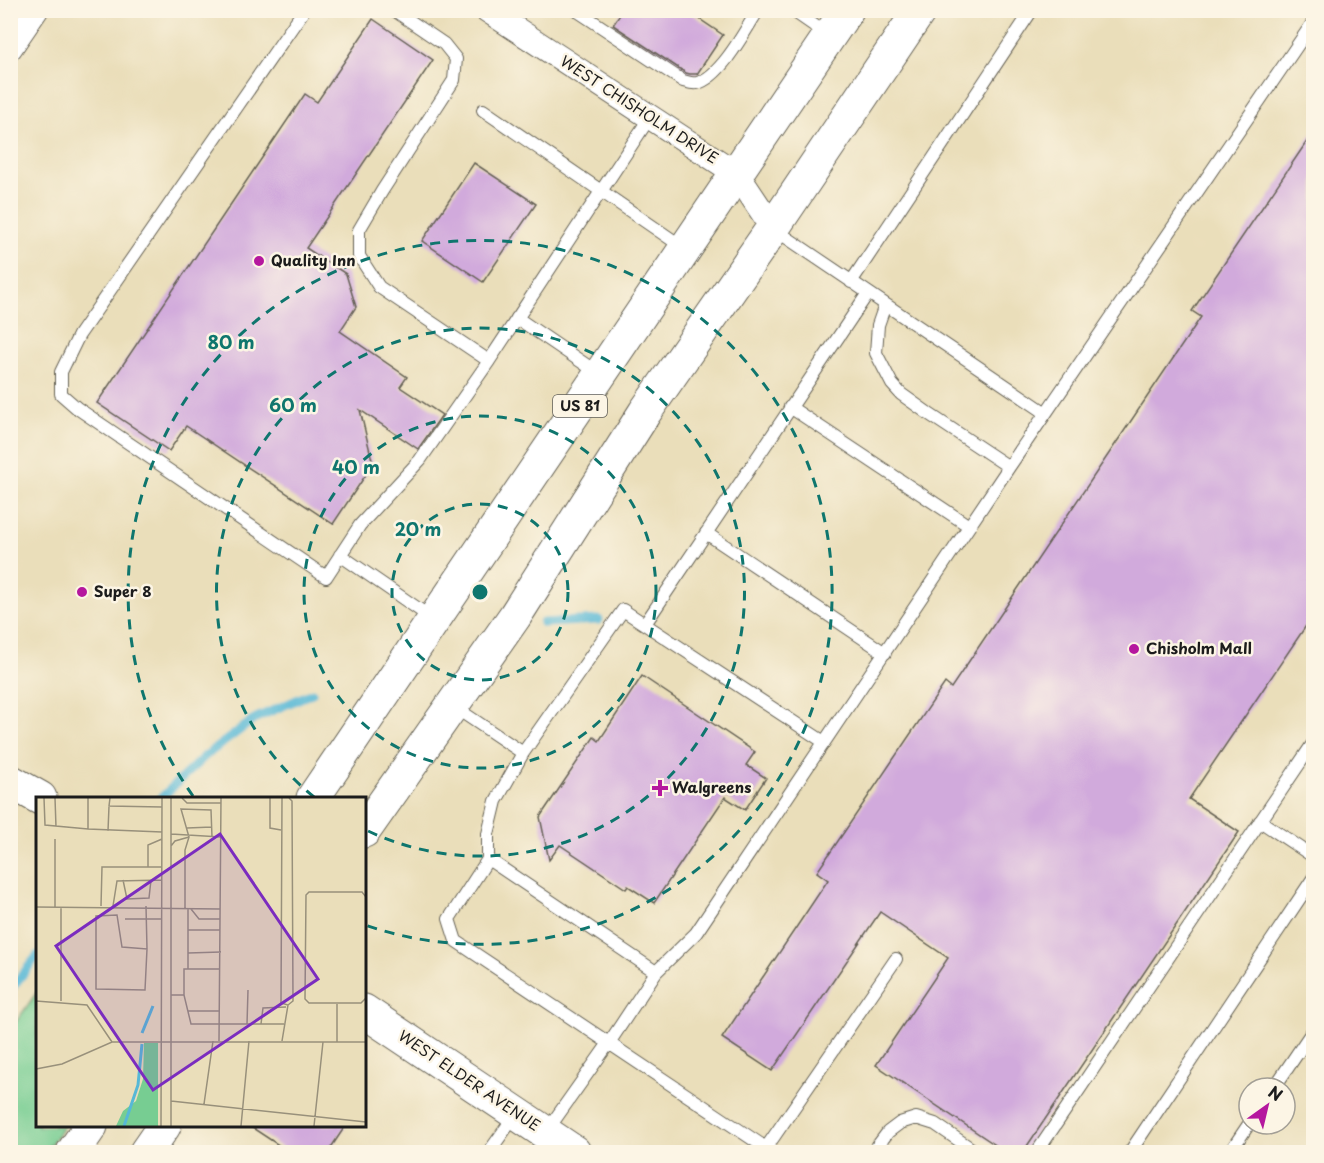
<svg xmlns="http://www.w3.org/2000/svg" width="1324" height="1163" viewBox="0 0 1324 1163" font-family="'Playpen Sans',sans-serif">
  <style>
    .green { fill: #77cd92; stroke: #4a7457; stroke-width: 1.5 }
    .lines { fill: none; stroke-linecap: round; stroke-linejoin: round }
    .stream { stroke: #57b8d6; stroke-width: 9 }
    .building { fill: #d1aadc }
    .lane-casing { stroke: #646053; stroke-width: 14 }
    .street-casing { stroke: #646053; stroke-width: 26 }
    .secondary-casing { stroke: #646053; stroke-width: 35 }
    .primary-casing { stroke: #646053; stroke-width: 35 }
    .lane { stroke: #fff; stroke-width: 12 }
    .street { stroke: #fff; stroke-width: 24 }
    .secondary { stroke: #fff; stroke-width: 33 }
    .primary { stroke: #fff; stroke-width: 33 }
    .ring { fill: none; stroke: #0f766e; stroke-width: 3; stroke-dasharray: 10 8 }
    .poi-dot { fill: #b5179e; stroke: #fcf5e5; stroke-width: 2 }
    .labels { text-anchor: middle; stroke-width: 5; stroke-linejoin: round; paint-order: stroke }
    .shield { fill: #fcf5e5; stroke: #5f5d58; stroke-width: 1.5 }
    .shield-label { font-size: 14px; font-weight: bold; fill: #1c1c1c }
    .street-label { font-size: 15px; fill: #1c1c1c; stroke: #fcf5e5 }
    .poi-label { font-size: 15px; font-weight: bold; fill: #1c1c1c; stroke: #fcf5e5; text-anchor: start }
    .inset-river { fill: none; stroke: #57b8d6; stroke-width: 3 }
    .inset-road { fill: none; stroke: #98907b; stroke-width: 1.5 }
    .view { fill: #7b2cbf; fill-opacity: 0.15; stroke: #7b2cbf; stroke-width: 3 }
    .inset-edge { fill: none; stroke: #1c1c1c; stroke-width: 3 }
    .centre { fill: #0f766e; stroke: #fcf5e5; stroke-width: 3 }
    .ring-label { font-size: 18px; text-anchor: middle; font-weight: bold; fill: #0f766e; stroke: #fcf5e5; stroke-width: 5; stroke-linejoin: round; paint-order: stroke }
  </style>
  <rect width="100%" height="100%" fill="#fcf5e5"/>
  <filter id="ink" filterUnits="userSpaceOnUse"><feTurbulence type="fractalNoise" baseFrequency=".0167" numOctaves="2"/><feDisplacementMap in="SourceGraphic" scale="12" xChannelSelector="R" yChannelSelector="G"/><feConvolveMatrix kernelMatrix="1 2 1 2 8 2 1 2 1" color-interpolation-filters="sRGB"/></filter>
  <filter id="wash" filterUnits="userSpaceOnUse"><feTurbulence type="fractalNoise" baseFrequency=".008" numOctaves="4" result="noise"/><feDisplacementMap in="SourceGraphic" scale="24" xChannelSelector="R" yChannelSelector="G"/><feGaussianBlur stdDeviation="1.35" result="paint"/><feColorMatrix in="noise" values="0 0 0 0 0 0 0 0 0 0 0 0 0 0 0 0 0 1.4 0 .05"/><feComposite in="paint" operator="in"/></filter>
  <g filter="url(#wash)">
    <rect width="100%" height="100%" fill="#eadeba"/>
    <!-- green -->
    <path class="green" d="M37,992L38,1126H64L45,1152H11V1029Z"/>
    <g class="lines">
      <!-- stream -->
      <path class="stream" d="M543,623L599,620
        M161,798L205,756L256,718L312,693
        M10,990L38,955"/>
    </g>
    <g id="blocks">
      <!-- building -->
      <path class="building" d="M623,10H686L723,35L697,74H690L686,73L613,25Z
        M373,19L433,60L306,248L346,274L356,307L340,331L407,377L400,387L442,415L418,449L360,410L373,464L333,524L186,426L169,451L97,403L305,94L317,102Z
        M1314,131V614L1189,799L1239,832L1023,1152H1006L876,1065L948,958L880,912L772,1071L722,1038L828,880L817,872L945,683L951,688L1201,317L1192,311Z
        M474,163L536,204L483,282L422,241Z
        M642,676L755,752L746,765L766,778L745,810L725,797L654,903L628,886L626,889L560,845L549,860L540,817L594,737L599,741Z
        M248,1125H346L328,1152H289Z"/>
    </g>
  </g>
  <g filter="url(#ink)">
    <use href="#blocks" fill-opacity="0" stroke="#646053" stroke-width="1.5"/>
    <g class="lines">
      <defs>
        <path id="lane" d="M304,10L79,335L61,372V394L77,408L326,577L360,525L420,460L489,361
          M394,10L444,44L456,59L454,80L382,191L359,230V256L379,287L489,361L650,117
          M576,10L683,81C687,82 693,84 697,83C721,77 745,31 758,10
          M792,10L828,35
          M483,110L684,248
          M774,229L1046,413
          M851,282L1032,10
          M885,305L878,325L876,353L892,384L901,394L929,414L1009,467
          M517,318L598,373
          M790,407L969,526
          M706,533L885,653
          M340,555L433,619
          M645,624L868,293
          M453,706L523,753L496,801L488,834V859L449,919L456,941L772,1152
          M523,753L623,610L824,742
          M1260,821L1314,857
          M488,859L656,972
          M1274,1088L1314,1029
          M546,1132L609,1043L656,972L696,933L1009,467L1314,21
          M766,1148L896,959
          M489,1152L516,1114
          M873,1152L888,1132L900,1123L916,1118L935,1124L976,1152
          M1037,1152L1314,742
          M1130,1152L1314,877
          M1230,1152L1249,1124"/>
        <path id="street" d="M487,10L737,174L773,228
          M10,48L36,10"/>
        <path id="secondary" d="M10,781L40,798
          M364,1011L574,1152"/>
        <path id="primary" d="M313,798L847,10
          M364,831L515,616L645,412L773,228L920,10
          M73,1152L91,1126
          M146,1152L164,1126"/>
      </defs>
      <!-- lane casing -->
      <use href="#lane" class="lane-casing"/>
      <!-- street casing -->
      <use href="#street" class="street-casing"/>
      <!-- secondary casing -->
      <use href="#secondary" class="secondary-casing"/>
      <!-- primary casing -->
      <use href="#primary" class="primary-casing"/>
      <!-- lane -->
      <use href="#lane" class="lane"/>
      <!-- street -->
      <use href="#street" class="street"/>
      <!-- secondary -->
      <use href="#secondary" class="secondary"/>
      <!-- primary -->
      <use href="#primary" class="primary"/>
    </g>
  </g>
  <!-- distance rings -->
  <g class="ring">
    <circle cx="480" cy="592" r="88"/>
    <circle cx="480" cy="592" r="176"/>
    <path d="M314 797A264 264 0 1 1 366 830"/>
    <path d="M193 796A352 352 0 1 1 365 925"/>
  </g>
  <!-- markers -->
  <g class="poi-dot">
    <circle cx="259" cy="261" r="6"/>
    <circle cx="82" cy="592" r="6"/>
    <circle cx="1134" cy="649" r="6"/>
    <path d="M657 779h6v6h6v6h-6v6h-6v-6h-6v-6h6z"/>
  </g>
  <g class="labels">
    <!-- shield labels -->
    <rect class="shield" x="553" y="395" width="54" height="22" rx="4.5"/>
    <g class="shield-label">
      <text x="580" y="411">US 81</text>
    </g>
    <!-- street labels -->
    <g class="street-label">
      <text transform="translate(639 110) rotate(33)" y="5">WEST CHISHOLM DRIVE</text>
      <text transform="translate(469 1081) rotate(34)" y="5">WEST ELDER AVENUE</text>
    </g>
    <!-- poi labels -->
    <g class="poi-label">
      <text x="271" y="266">Quality Inn</text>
      <text x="94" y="597">Super 8</text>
      <text x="1146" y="654">Chisholm Mall</text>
      <text x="672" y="793">Walgreens</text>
    </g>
  </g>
  <!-- overview -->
  <g transform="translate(36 797)">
    <rect width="330" height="330" fill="#eadeba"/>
    <path d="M108,246H122V329H80L87,314L100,304L107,282Z" fill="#77cd92"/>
    <path class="inset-river" d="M106,236L117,209M88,329L102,288L106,247"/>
    <path class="inset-road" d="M8,1L9,28L52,32M19,1L20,30M52,1V32L126,35M74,1L73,9L126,10M146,1L151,6H185M234,1V31L245,33M246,1L245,206L252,208L246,244M151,31L176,30M72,34L73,9M135,37L185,40M19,42V110M135,49L139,44L153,40M112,70V48L126,42M87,83L91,102L113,101L115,83M273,95H326L330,100V201L325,206H273L269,202L270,98ZM65,109L66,70H126M77,109L81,84L126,83M110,109L111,152L86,150L81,118L60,119V192L109,193L111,152M0,110L184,112M25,110V204M149,112V53L153,40L145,12L175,13L176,40M152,112V172M155,112L163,122H184M89,122H126M152,133H184M152,156L185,155M135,198H148L155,227H248M148,198V172H184M0,204L51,208L76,245M301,207V245M252,208L257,204L256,4L253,1M152,214H183M211,227L212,193M225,227L227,211L250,210M183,244L185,1M0,272L26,267L76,245H330M135,304L330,325M168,307L177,244M125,329L126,1M135,329V1M205,329L213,244M278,329L287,245"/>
    <path class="view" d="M184,37L282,182L117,293L20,149Z"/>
    <rect width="330" height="330" class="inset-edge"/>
  </g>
  <circle cx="480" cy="592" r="9" class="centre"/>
  <g class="ring-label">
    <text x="231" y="349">80 m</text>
    <text x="293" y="412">60 m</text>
    <text x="356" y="474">40 m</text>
    <text x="418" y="536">20 m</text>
  </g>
  <!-- margin -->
  <rect width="1324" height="1163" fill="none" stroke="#fcf5e5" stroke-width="36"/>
  <!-- north arrow -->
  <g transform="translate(1267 1106) rotate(34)"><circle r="28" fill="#fcf5e5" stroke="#a29e95" stroke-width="1.5"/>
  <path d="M0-4.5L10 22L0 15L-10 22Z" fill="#b5179e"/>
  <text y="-9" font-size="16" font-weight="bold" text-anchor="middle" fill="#1c1c1c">N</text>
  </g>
</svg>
